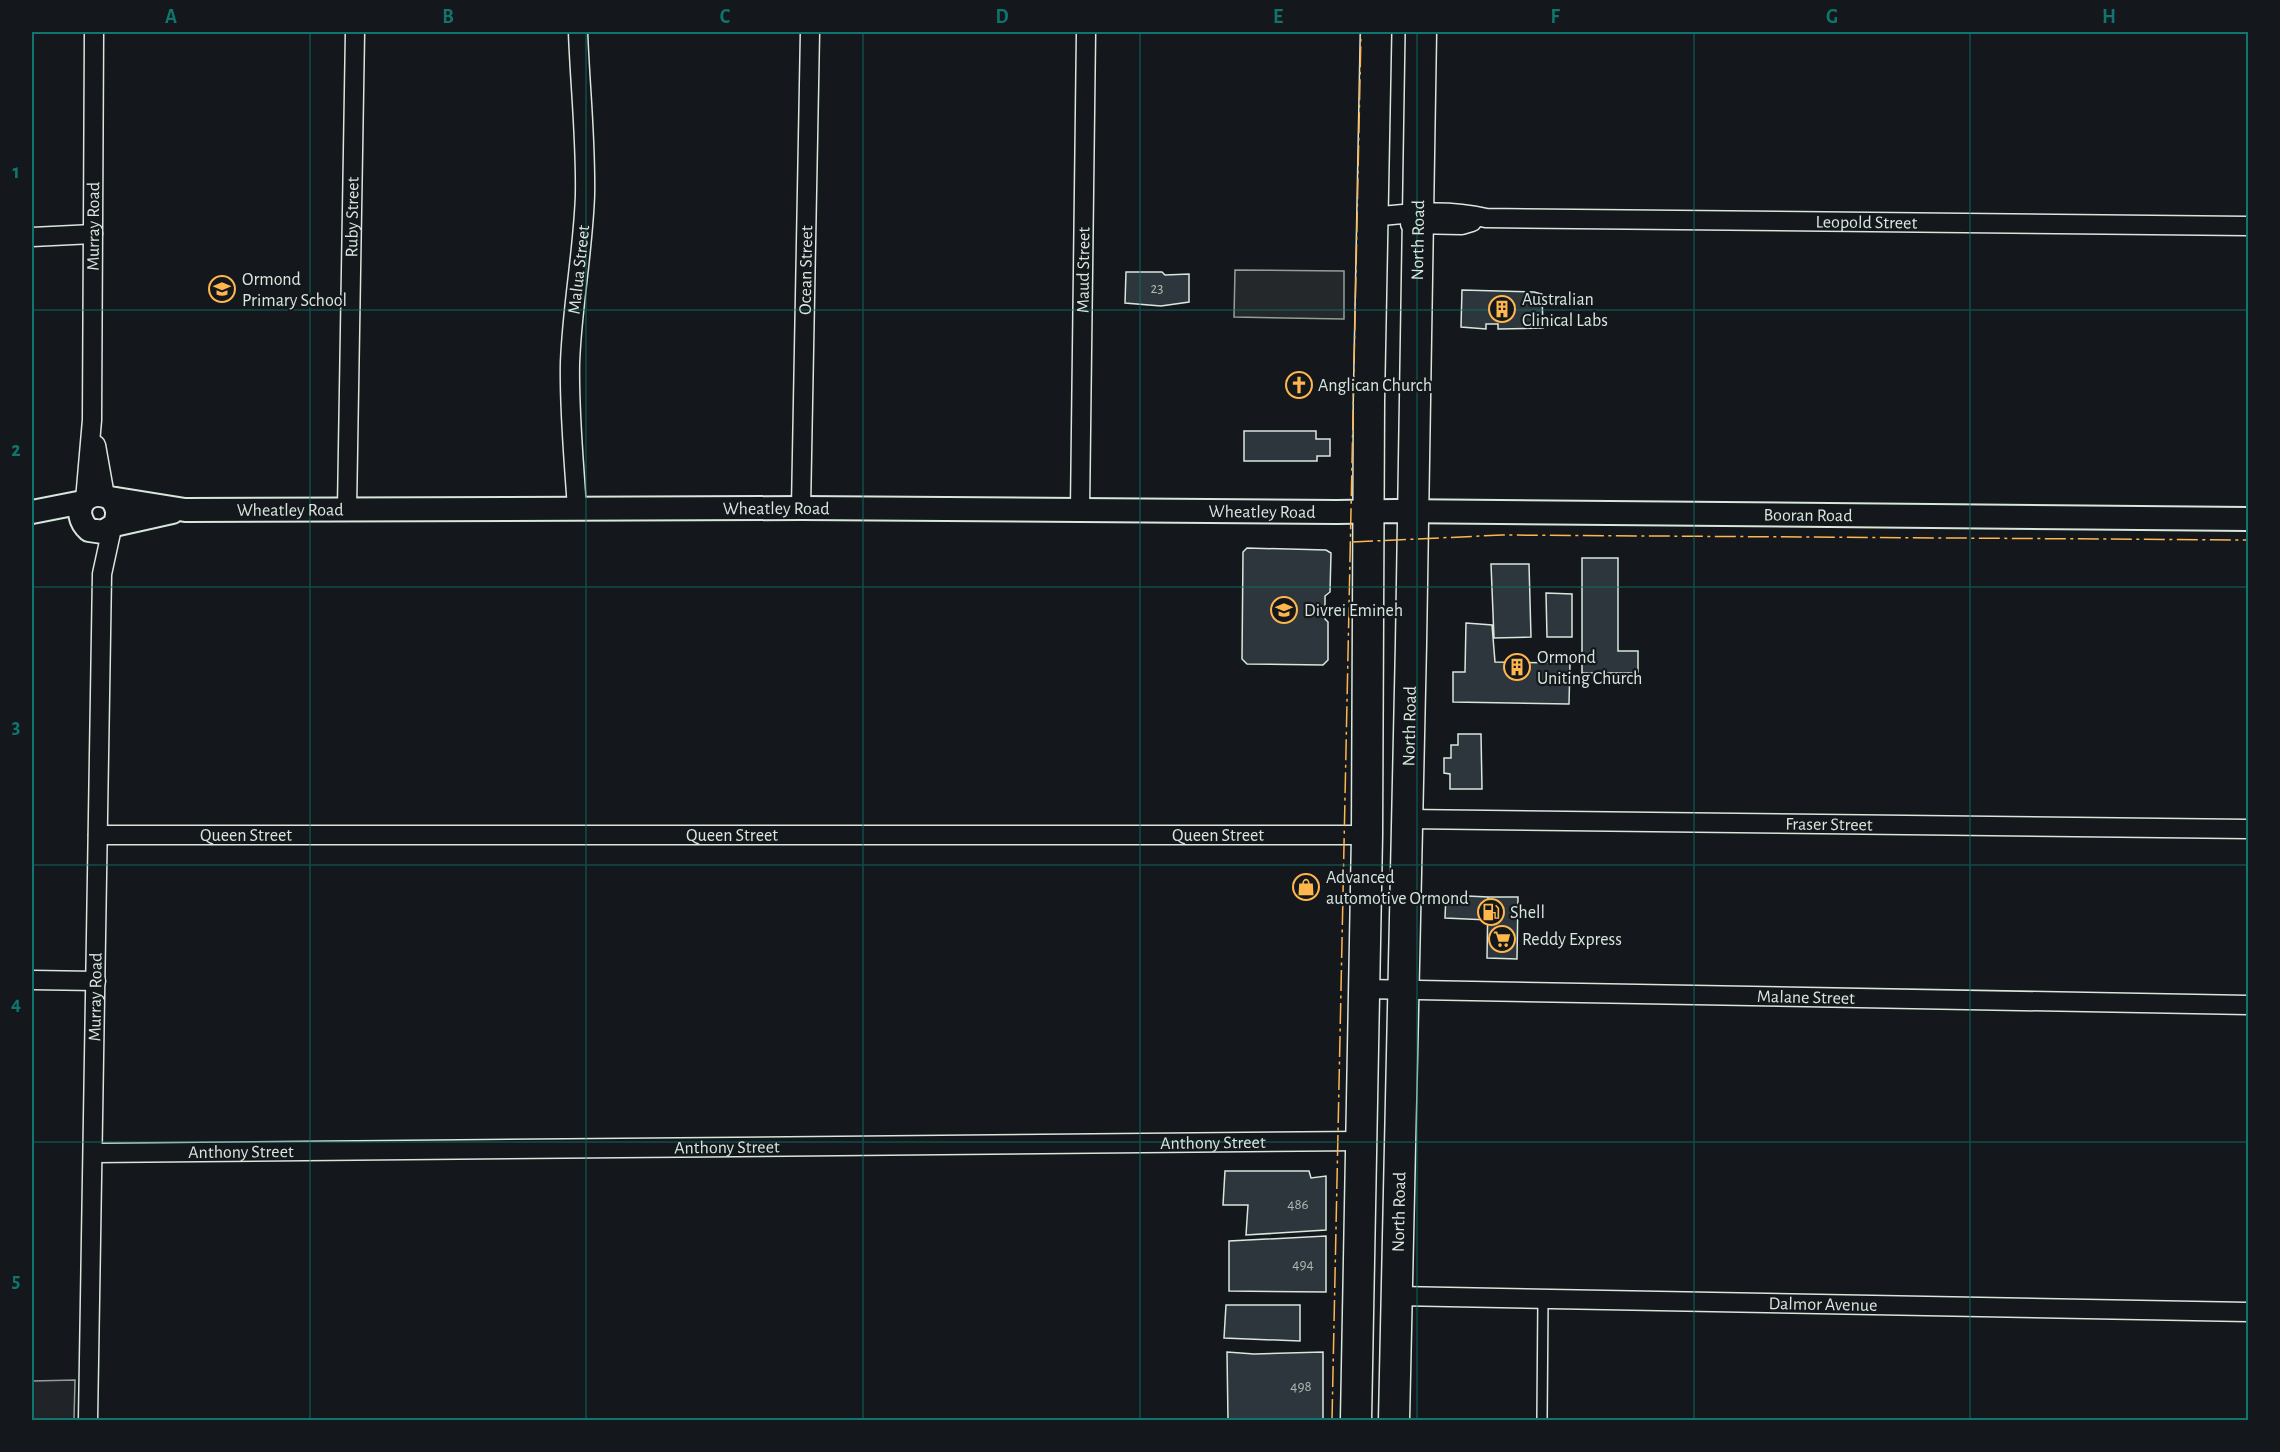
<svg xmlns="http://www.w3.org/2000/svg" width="2280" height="1452" viewBox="0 0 2280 1452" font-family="'Alegreya Sans',sans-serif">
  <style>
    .green { fill: #202428; stroke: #939e99; stroke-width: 1.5 }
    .parking { fill: #24282b; stroke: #939e99; stroke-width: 1.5 }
    .building { fill: #2c363c; stroke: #d8e6dc; stroke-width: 1.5 }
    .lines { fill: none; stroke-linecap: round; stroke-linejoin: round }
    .service-casing { stroke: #d8e6dc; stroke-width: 12 }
    .minor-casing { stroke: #d8e6dc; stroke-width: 21 }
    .tertiary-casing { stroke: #d8e6dc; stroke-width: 26 }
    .trunk-casing { stroke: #d8e6dc; stroke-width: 33 }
    .service { stroke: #14181c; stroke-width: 9 }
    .minor { stroke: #14181c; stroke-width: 18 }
    .tertiary { stroke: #14181c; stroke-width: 22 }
    .trunk { stroke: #14181c; stroke-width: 30 }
    .power { stroke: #ffb74d; stroke-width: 1.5; stroke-dasharray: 21 4.5 3 4.5; stroke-linecap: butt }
    .grid { fill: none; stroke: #0f766e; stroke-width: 1.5; stroke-opacity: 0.55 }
    .labels { text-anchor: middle; stroke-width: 4.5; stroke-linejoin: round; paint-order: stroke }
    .number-label { font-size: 15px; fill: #adbab4 }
    .street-label { font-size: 18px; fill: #d8e6dc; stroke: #14181c }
    .poi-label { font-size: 18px; fill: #d8e6dc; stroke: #14181c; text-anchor: start }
    .neatline { fill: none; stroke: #0f766e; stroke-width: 2 }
    .grid-label { font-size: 20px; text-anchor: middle; font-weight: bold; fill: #0f766e }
  </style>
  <rect width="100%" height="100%" fill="#14181c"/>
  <!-- green -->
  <path class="green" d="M75,1380L74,1420H32V1381Z"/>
  <!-- parking -->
  <path class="parking" d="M1235,270L1344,271V319L1234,317Z"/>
  <!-- building -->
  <path class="building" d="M1126,272H1162L1165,275L1189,274V302L1161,306L1125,303Z
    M1462,290L1534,292L1542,294L1543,328L1498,329V324H1486V329L1461,327Z
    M1244,431H1316V439H1330V456H1317V461H1244Z
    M1247,548L1326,550L1331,553L1330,592L1325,596V619L1328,622V660L1323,665L1247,664L1242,659L1243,552Z
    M1582,558H1618V651H1638V673H1582Z
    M1491,564H1529L1531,637L1494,638Z
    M1546,593L1572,594V637H1547Z
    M1466,623L1492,625L1495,662L1570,663L1569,704L1453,702V672H1465Z
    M1458,734H1481L1482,789H1450V774L1444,773V758H1451V745H1458Z
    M1446,895L1488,897V920L1445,918Z
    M1488,897H1518L1517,959L1487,958Z
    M1225,1171H1309L1311,1178L1326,1176V1230L1246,1235L1248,1205H1223Z
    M1326,1236V1292L1229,1291V1241Z
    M1226,1305H1300V1341L1224,1338Z
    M1227,1352L1254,1354L1323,1352V1420H1228Z"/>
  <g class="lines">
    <defs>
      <path id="service" d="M1542,1420L1543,1298"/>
      <g id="minor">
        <path id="s1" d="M1372,217C1411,213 1447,209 1486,218L2248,226"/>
        <path d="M1410,224L1462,225L1472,222"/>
        <path d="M32,237L93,234"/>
        <path d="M96,445L105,496"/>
        <path id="s2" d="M85,500L92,420L94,32"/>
        <path id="s3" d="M801,508L810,32"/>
        <path id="s4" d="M347,509L355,32"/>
        <path id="s5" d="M577,509C574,461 569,412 570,363C572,307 583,252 585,195C586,140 580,86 578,32"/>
        <path id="s6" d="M1080,510L1086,32"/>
        <path id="s7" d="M1407,819L2248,829"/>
        <path id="s8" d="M98,835H1367"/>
        <path d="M32,980L96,981"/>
        <path id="s9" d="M1364,989L2248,1005"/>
        <path id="s10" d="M93,1153L1362,1141"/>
        <path id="s11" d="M1397,1296L2248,1312"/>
        <path id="s12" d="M88,1420L102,574L112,528"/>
      </g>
      <g id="tertiary">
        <path id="s13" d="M110,498C118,506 119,515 114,525L103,532L89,530C69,512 86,486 110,498L185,510L801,508L1337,512L1394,511L2248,519"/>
        <path d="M32,512L83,502"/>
        <path d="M114,525L172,512"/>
      </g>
      <g id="trunk">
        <path d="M1356,1420L1367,835L1369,401L1376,32"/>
        <path id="s14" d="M1394,1420L1411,644L1421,32"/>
      </g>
    </defs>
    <!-- service casing -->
    <use href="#service" class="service-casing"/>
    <!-- minor casing -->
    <use href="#minor" class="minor-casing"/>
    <!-- tertiary casing -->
    <use href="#tertiary" class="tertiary-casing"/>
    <!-- trunk casing -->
    <use href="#trunk" class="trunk-casing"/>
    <!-- service -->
    <use href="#service" class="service"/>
    <!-- minor -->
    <use href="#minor" class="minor"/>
    <!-- tertiary -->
    <use href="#tertiary" class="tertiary"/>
    <!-- trunk -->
    <use href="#trunk" class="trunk"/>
    <!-- power -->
    <path class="power" d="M1352,542L1502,535L2248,540
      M1332,1420L1361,32"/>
  </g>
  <!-- grid -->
  <path class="grid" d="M310,32V1420M586,32V1420M863,32V1420M1140,32V1420M1417,32V1420M1694,32V1420M1970,32V1420M32,310H2248M32,587H2248M32,865H2248M32,1142H2248"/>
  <!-- icons -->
  <defs>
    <symbol id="school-ring" viewBox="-11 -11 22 22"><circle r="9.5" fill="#14181c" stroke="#ffb74d" stroke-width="1.5"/><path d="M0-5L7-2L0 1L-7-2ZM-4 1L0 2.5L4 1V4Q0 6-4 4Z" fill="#ffb74d"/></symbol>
    <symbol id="building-ring" viewBox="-11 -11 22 22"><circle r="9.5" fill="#14181c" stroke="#ffb74d" stroke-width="1.5"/><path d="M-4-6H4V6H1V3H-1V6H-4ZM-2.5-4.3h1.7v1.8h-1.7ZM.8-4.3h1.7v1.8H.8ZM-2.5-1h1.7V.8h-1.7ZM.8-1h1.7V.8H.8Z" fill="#ffb74d"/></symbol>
    <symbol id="church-ring" viewBox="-11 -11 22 22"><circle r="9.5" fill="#14181c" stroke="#ffb74d" stroke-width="1.5"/><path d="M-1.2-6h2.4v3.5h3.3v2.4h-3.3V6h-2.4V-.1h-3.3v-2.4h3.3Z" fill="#ffb74d"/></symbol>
    <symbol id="shop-ring" viewBox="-11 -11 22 22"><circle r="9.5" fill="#14181c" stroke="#ffb74d" stroke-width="1.5"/><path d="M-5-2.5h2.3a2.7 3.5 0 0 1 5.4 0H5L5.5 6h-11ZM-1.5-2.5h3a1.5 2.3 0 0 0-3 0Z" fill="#ffb74d"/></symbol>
    <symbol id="fuel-ring" viewBox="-11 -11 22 22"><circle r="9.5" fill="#14181c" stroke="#ffb74d" stroke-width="1.5"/><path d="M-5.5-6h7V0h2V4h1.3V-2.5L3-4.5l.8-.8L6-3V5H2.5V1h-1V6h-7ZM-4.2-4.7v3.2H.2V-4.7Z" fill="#ffb74d"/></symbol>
    <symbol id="supermarket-ring" viewBox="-11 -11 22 22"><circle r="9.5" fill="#14181c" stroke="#ffb74d" stroke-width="1.5"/><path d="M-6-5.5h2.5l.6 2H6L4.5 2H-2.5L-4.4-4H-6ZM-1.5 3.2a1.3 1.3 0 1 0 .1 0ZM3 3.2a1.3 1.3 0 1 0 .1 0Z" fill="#ffb74d"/></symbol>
  </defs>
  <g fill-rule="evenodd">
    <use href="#school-ring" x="207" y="274" width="30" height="30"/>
    <use href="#building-ring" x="1487" y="294" width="30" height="30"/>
    <use href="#church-ring" x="1284" y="370" width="30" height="30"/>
    <use href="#school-ring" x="1269" y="595" width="30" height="30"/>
    <use href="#building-ring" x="1502" y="652" width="30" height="30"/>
    <use href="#shop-ring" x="1291" y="872" width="30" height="30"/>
    <use href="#fuel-ring" x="1476" y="897" width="30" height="30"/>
    <use href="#supermarket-ring" x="1487" y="924" width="30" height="30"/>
  </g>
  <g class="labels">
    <!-- number labels -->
    <g class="number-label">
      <text x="1157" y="293">23</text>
      <text x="1298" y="1209">486</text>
      <text x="1303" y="1269">494</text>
      <text x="1301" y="1391">498</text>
    </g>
    <!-- street labels -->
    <g class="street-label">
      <text dy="6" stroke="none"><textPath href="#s4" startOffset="292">Ruby Street</textPath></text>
      <text dy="6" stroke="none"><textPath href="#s1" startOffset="495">Leopold Street</textPath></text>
      <text dy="6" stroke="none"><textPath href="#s2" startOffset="274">Murray Road</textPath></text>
      <text dy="6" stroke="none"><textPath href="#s14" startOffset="1180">North Road</textPath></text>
      <text dy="6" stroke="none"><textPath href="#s5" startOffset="240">Malua Street</textPath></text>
      <text dy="6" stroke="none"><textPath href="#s3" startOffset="238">Ocean Street</textPath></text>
      <text dy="6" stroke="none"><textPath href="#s6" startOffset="240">Maud Street</textPath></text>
      <text dy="6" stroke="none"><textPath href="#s13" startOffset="784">Wheatley Road</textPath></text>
      <text dy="6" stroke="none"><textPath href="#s13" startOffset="298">Wheatley Road</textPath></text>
      <text dy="6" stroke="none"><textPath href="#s13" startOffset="1270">Wheatley Road</textPath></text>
      <text dy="6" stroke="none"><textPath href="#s13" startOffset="1816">Booran Road</textPath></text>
      <text dy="6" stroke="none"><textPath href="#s14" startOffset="694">North Road</textPath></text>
      <text dy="6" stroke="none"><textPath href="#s7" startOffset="422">Fraser Street</textPath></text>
      <text dy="6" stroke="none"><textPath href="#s8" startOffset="148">Queen Street</textPath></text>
      <text dy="6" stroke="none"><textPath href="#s8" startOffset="634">Queen Street</textPath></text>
      <text dy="6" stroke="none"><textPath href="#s8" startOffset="1120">Queen Street</textPath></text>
      <text dy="6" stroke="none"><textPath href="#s12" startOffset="423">Murray Road</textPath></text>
      <text dy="6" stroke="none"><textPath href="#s9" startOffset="442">Malane Street</textPath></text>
      <text dy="6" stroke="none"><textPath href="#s10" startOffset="1120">Anthony Street</textPath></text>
      <text dy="6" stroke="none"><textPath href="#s10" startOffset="634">Anthony Street</textPath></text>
      <text dy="6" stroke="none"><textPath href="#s10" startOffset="148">Anthony Street</textPath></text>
      <text dy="6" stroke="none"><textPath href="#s14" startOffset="208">North Road</textPath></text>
      <text dy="6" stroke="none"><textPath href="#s11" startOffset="426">Dalmor Avenue</textPath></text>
    </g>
    <!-- poi labels -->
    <g class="poi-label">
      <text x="242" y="285">Ormond<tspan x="242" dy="21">Primary School</tspan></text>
      <text x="1522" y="305">Australian<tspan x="1522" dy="21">Clinical Labs</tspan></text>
      <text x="1318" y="391">Anglican Church</text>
      <text x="1304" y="616">Divrei Emineh</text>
      <text x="1537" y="663">Ormond<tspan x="1537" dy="21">Uniting Church</tspan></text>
      <text x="1326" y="883">Advanced<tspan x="1326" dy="21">automotive Ormond</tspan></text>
      <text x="1510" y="918">Shell</text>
      <text x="1522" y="945">Reddy Express</text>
    </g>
  </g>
  <!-- border -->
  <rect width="2280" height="1452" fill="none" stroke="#14181c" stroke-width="66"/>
  <rect x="33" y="33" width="2214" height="1386" class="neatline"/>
  <g class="grid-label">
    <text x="171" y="23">A</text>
    <text x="448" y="23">B</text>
    <text x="725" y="23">C</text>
    <text x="1002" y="23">D</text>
    <text x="1278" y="23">E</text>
    <text x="1555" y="23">F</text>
    <text x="1832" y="23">G</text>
    <text x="2109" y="23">H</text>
    <text x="16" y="178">1</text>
    <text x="16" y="456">2</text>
    <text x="16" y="733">3</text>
    <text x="16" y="1010">4</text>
    <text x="16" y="1287">5</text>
  </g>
</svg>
